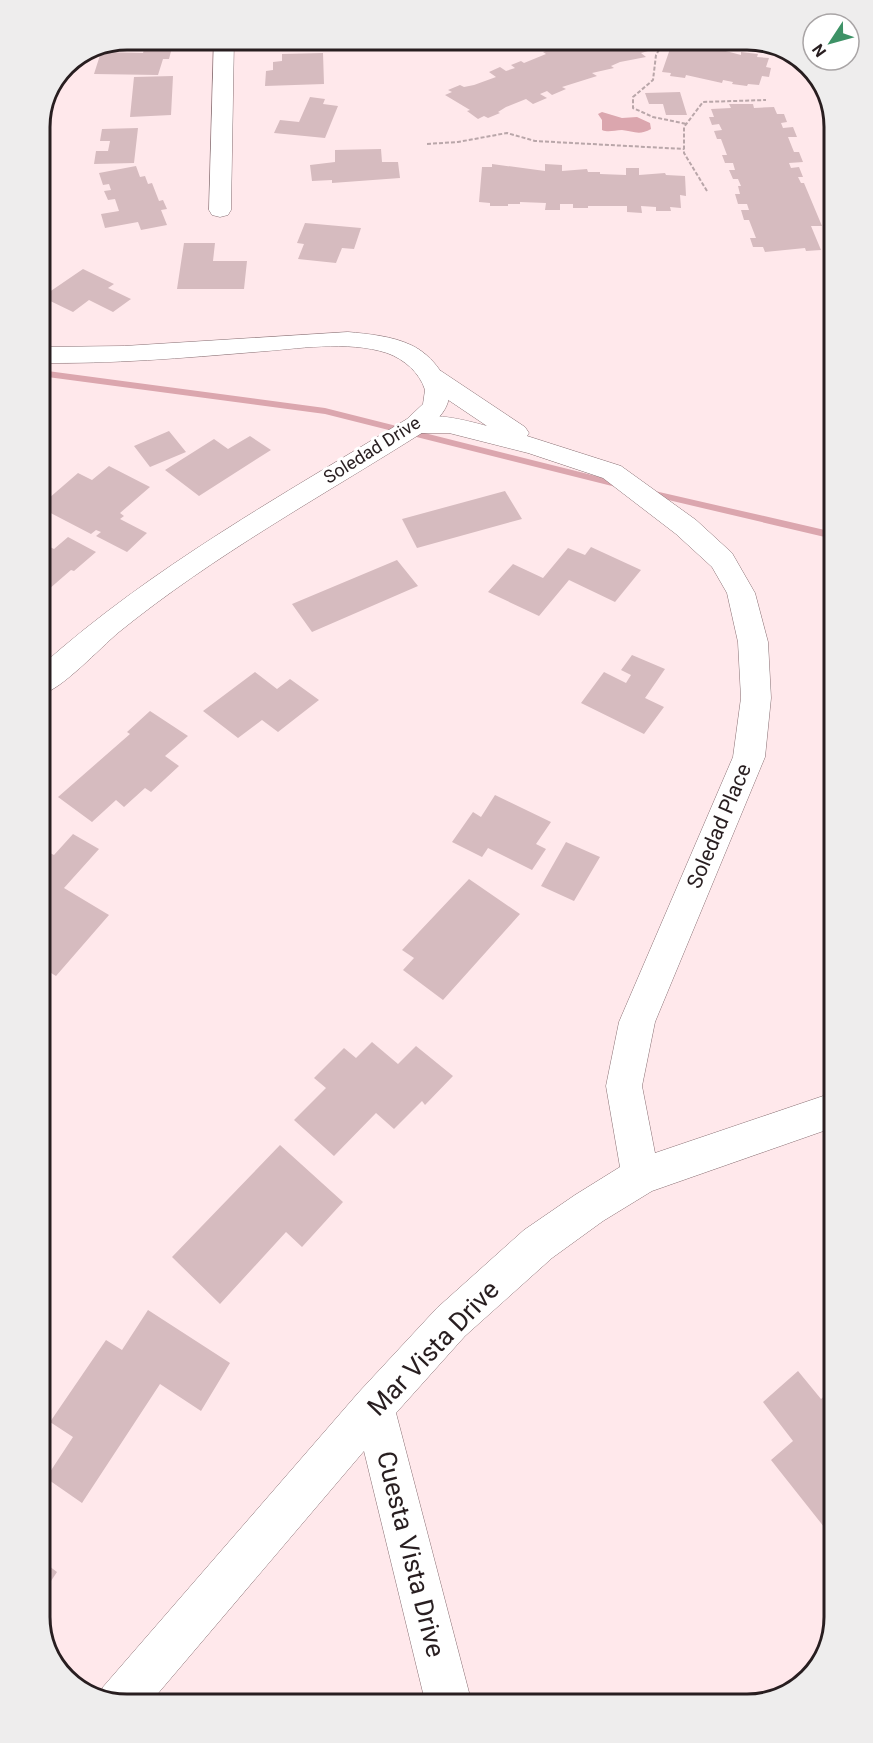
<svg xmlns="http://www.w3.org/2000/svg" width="873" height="1743" viewBox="0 0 873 1743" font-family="Roboto,sans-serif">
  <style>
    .water { fill: #dba6ae }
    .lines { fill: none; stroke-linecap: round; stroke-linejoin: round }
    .stream { fill: #dba6ae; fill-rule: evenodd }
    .building { fill: #d6bbbf }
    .minor-casing { stroke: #886f73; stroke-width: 1 }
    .tertiary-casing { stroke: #886f73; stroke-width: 1 }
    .path { stroke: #b9a6a9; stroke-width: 2; stroke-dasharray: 4 2; stroke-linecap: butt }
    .minor { fill: #fff; fill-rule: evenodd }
    .tertiary { fill: #fff; fill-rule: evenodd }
    .labels { text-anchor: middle; stroke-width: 6; stroke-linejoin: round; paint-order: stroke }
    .far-street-label { font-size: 18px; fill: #281e20; stroke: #fff }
    .street-label { font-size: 21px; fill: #281e20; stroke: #fff }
    .near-street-label { font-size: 26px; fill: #281e20; stroke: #fff }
    .rim { fill: none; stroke: #281e20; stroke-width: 3 }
  </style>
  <rect width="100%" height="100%" fill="#ffe8eb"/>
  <!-- water -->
  <path class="water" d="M602,112L622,118L637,117L650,123L651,129C639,136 633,131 622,130C614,130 609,133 602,130V120L598,114Z"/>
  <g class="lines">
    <!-- stream -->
    <path class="stream" d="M40,370L325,408L624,483L629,486L624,489L325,414L40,376Z
      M646,489L829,531V538L643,494L641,492Z"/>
  </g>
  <!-- building -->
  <path class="building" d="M147,39L174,40L169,59H163L158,75L94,74L101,52L143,53Z
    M279,39H330V42L279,43Z
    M585,39H629L648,51L641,53L646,57L620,62L611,66L614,68L592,73L597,76L562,87L566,89L552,95L547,91L540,94L547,98L533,104L526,99L506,107L498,112L500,113L488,118L484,116L478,119L467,111L470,110L445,95L452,92L448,90L460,85L464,87L474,85L496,77L489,72L500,67L506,71L515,68L511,65L521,61L524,63L546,54L543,52L554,48L558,51L566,48L563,46L574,41L578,43L586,40Z
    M682,44L697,46L696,48L717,51L718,49L741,55V52L758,54L757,57L769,58L766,67L771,68L769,77L762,76L759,85L748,84L747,86L732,84L733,82L723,80L722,83L686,75L685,78L670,76L671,73L662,72L671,46L681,47Z
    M323,53L324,84L265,86L266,71L273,70V62L282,61V54Z
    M173,76L171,115L130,117L134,77Z
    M680,92L687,115H666L663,104H649L645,93Z
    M310,97L325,99L323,104L338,106L325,138L274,133L280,120L299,122Z
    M729,104H753L754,108L774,107L777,114H784L787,122L781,123L783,128L793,127L797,137H788L794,152H799L803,162L789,163L791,168L799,167L803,177H798L801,183H804L822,226H811L821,250L806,251L805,248L765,252L763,247H753L750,238H756L749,220H744L741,210H749L747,204H738L735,194H740L738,186H741L738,179H733L729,170H735L733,163H725L722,155H727L721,139H717L714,131L722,130L719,124L712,125L709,117H714L711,109L731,108Z
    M138,128L134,163L94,164L96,151H108L110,141H100L102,129Z
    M381,149L382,162H398L400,178L332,183V180L312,181L310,165L335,162V150Z
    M492,164L545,171V164L562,165V171L587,169L588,172H600V174L626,175V168H639V175L665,173L666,175L685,176L686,196L680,195L681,208L670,207L671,211H656V207L641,206L642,213L627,212V206H588V208H573V204H560V210H545L546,203L520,202V204H508V206H490V203L479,202L482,167H492Z
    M136,166L140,177L145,176L148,184L152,183L159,201L163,200L167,209L161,210L167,225L141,230L138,222L105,228L101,214L119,211L115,199L108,200L104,191L111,190L109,184L103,185L99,173Z
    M305,223L361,228L354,249L342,248L336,263L298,259L304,244L297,243Z
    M184,243H215L213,261H247L244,289H177Z
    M83,269L114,284L108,288L131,299L113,312L89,300L73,312L42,297Z
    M169,431L186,452L150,467L134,446Z
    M250,436L271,450L199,496L165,470L214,439L228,449Z
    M109,466L150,487L120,513L124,516L120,519L147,533L127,552L96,536L101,532L96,530L91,534L41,508V505L78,473L92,480Z
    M505,491L522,519L417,548L402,519Z
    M68,537L96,552L74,571L71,570L41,596V547L44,544L54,549Z
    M591,547L641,570L615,602L569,580L539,616L488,592L513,564L543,578L568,548L585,555Z
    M397,560L418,586L312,632L292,604Z
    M632,655L665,669L645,698L664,707L644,734L581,703L604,672L626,683L631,675L621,670Z
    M255,672L277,689L290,679L319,700L278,732L262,720L238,738L203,711Z
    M150,711L188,736L165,756L179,766L151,792L145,788L124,807L116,800L92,822L58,797L130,734L127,732Z
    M495,795L551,822L536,844L546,849L532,870L488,848L482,857L452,842L473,812L481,817Z
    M73,834L99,849L64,888L109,915L56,976L43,968L42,858L48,852L54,855Z
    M566,842L600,857L574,901L541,886Z
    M469,879L520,914L443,1000L403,970L414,958L402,950Z
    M372,1042L398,1064L416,1046L453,1076L425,1105L422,1101L394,1129L376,1113L334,1156L294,1120L326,1088L314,1078L344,1048L356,1058Z
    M280,1145L343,1202L302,1247L286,1232L220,1304L172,1257Z
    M148,1310L230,1363L201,1411L160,1384L82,1503L46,1478L73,1437L50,1422L106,1340L122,1350Z
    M798,1371L821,1399L833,1389L834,1535L832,1537L771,1460L793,1441L763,1402Z
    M45,1563L57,1572L45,1590Z"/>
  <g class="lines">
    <defs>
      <path id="minor" d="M214,39H234L231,210L228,215L220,217L212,215L209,210Z
        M432,369L441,371L525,427L529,433L527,436L621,466L696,520L732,553L755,593L768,642L771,698L765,757L655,1022L642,1086L655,1153L832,1093V1128L652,1191L603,1221L552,1258L465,1336L396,1413L471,1700L425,1701L364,1451L149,1704H121L99,1696L103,1687L359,1392L437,1308L524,1230L575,1195L620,1167L606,1086L619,1022L733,757L741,698L738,642L727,593L712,567L676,534L603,478L528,453L449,433H416L407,431L403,425L407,419C434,412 461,419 487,426L423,383L420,377L423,371Z"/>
      <path id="tertiary" d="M348,332C369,334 392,336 411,345C422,350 432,359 439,369C458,396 448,411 425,431C322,496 214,555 119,632C100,648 62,689 42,694L41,666C152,567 281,496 407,419L423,404L425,390C420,373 404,359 387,353C347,340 297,349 255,352C183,358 112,364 40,363V347L124,346Z"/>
    </defs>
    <!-- minor casing -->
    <use href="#minor" class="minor-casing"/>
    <!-- tertiary casing -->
    <use href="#tertiary" class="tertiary-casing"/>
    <!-- path -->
    <path class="path" d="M665,39L656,55L653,80L633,97V108L653,117L687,124
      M427,144L458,142L507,133L535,141L684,149
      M707,191L684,153V127L703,102L766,100"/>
    <!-- minor -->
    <use href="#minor" class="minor"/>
    <!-- tertiary -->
    <use href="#tertiary" class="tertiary"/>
  </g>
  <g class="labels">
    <!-- far-street labels -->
    <g class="far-street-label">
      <text transform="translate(372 450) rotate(-32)" y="6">Soledad Drive</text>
    </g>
    <!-- street labels -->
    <g class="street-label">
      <text transform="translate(719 826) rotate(-67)" y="7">Soledad Place</text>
    </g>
    <!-- near-street labels -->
    <g class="near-street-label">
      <text transform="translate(433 1348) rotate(-46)" y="9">Mar Vista Drive</text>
      <text transform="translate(411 1554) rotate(76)" y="9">Cuesta Vista Drive</text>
    </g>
  </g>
  <!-- crop -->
  <path d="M0 0H873V1743H0ZM127 50H747A77 77 0 0 1 824 127V1617A77 77 0 0 1 747 1694H127A77 77 0 0 1 50 1617V127A77 77 0 0 1 127 50Z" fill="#eeeded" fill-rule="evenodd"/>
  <path class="rim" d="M127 50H747A77 77 0 0 1 824 127V1617A77 77 0 0 1 747 1694H127A77 77 0 0 1 50 1617V127A77 77 0 0 1 127 50Z"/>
  <!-- north arrow -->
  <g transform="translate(831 42) rotate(234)"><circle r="28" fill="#ffffff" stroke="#a9a5a6" stroke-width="1.5"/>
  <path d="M0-4.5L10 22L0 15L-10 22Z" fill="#3d9266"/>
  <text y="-9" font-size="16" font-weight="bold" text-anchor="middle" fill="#281e20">N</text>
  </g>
</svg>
